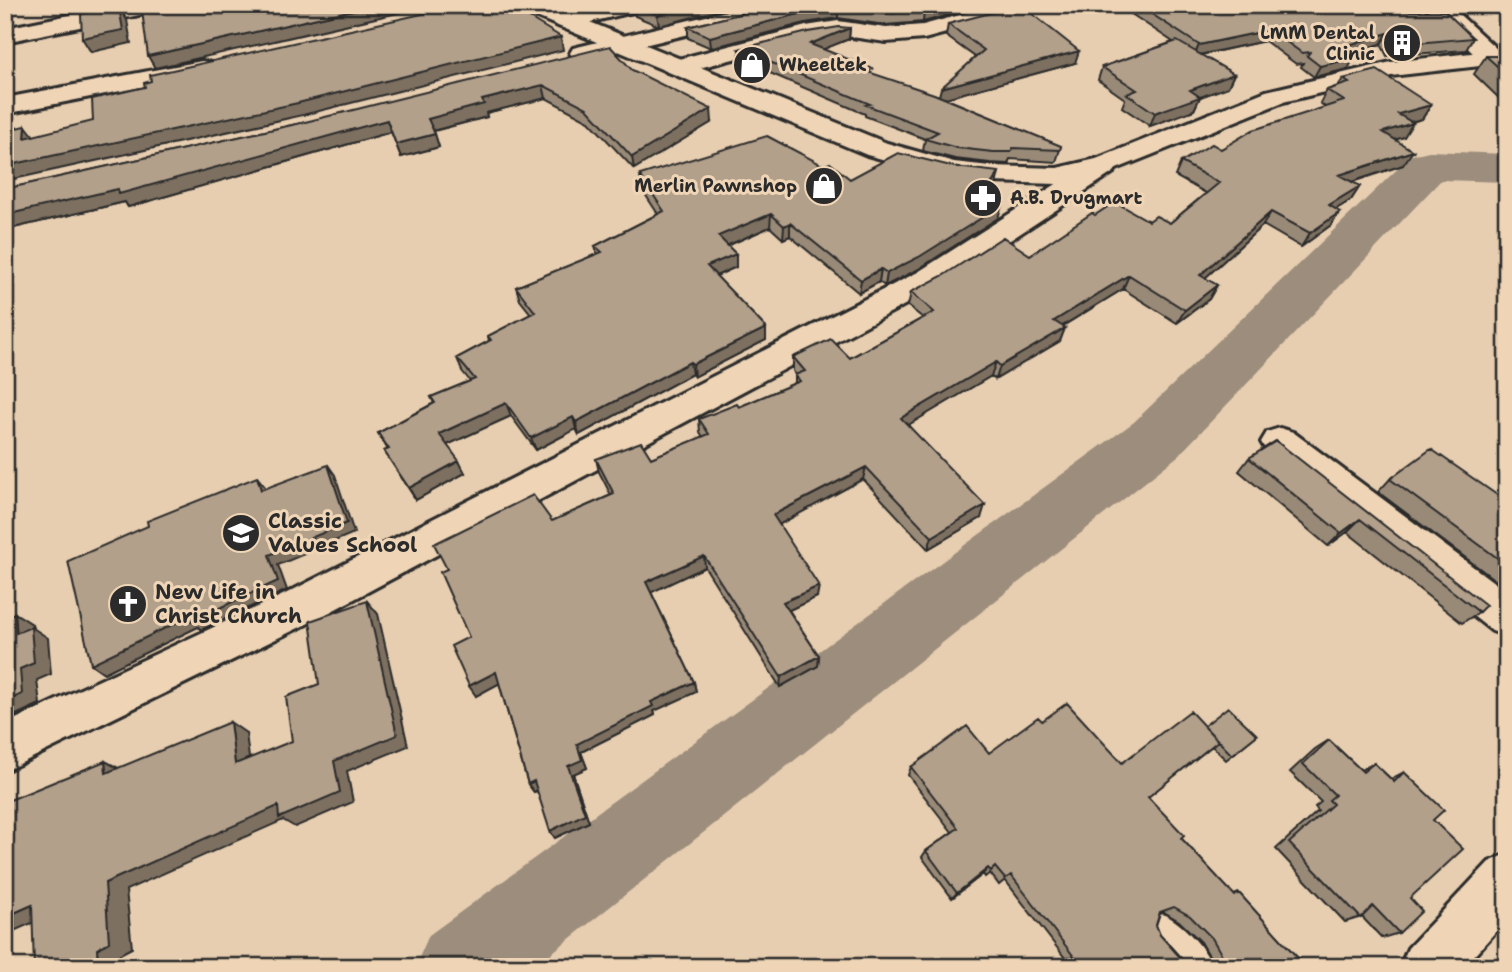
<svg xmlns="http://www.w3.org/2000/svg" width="1512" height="972" viewBox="0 0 1512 972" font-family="'Shantell Sans',sans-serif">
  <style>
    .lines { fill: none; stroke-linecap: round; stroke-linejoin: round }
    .river { fill: #9c8d7b; fill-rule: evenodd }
    .lane-casing { stroke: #2b2b2b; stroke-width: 5 }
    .street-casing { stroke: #2b2b2b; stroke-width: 6 }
    .secondary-casing { stroke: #2b2b2b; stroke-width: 6 }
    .highway-casing { stroke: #2b2b2b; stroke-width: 6 }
    .lane { fill: #efd5b6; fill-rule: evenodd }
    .street { fill: #efd5b6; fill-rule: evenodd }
    .secondary { fill: #efd5b6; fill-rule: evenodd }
    .highway { fill: #efd5b6; fill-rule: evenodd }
    .wall { fill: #998a78; stroke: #2b2b2b; stroke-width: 2; fill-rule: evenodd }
    .shaded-wall { fill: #7d7061; stroke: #2b2b2b; stroke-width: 2 }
    .building { fill: #b2a08b; stroke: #2b2b2b; stroke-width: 2; fill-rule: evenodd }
    .labels { text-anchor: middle; stroke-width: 6; stroke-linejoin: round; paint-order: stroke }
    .far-poi-label { font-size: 18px; font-weight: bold; fill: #2b2b2b; stroke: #efd5b6; text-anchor: end }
    .poi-label { font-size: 21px; font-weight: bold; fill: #2b2b2b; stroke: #efd5b6; text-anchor: start }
  </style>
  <rect width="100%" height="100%" fill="#e7ceb0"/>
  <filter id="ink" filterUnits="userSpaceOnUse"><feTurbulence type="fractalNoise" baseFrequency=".0143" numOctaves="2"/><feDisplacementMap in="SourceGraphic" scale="14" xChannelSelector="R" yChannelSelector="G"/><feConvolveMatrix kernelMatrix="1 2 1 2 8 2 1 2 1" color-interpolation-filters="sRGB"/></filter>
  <g filter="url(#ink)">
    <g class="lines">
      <!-- river -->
      <path class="river" d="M1429,151L1507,154V182L1441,180L1178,456L534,967H415L429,935L1134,422L1412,155Z"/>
      <defs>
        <path id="lane" d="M1163,914C1182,922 1205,948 1213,967H1178L1153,938L1149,928L1153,918Z"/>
        <path id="street" d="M119,5H165L162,10L154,12L5,42V28Z
          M603,5H644L641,10L566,28L558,26L554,21L558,16Z
          M752,5H792L789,10L582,60L573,58L570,53L573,48Z
          M997,5H1035L1032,10L924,39L886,42L838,35L807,40L676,74L667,72L664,67L667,62L806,26L838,21L886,28L923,25Z
          M1424,5H1449L1499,51L1502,56L1499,61L1490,63L1481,61Z
          M202,61L211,63L214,68L211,73L5,114V98Z
          M1280,428L1293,432L1507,592V636L1492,631L1267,452L1261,442L1267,432Z"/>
        <path id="secondary" d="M1104,158L1114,160L1118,166L1114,172L940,286L315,620L5,771V724L285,594L918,272L1094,160Z
          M1507,854V919L1464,967H1400L1408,948L1489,862Z"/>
        <path id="highway" d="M517,5H548L887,143L954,162L990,166L1057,168L1096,159L1266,91L1391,62L1507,49V63L1391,76L1283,102L1104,174L1057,184L990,182L952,178L867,155L520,10Z"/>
      </defs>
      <!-- lane casing -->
      <use href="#lane" class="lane-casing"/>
      <!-- street casing -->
      <use href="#street" class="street-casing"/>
      <!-- secondary casing -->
      <use href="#secondary" class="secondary-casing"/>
      <!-- highway casing -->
      <use href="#highway" class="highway-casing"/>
      <!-- lane -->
      <use href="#lane" class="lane"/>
      <!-- street -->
      <use href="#street" class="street"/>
      <!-- secondary -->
      <use href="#secondary" class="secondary"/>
      <!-- highway -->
      <use href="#highway" class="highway"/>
    </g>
    <!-- wall -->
    <path class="wall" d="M634,5H739L659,26L635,16Z
      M775,5H986L923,22L885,25L838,18L805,23L711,48L688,38V27Z
      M1118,5H1274L1254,12L1473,38L1466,50L1387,56L1381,44L1348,54V69L1314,77L1301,67L1303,63L1296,64L1265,41L1201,55L1234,74L1228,87L1200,97L1194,110L1150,126L1122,107L1125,99L1098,80L1102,67L1173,42Z
      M948,24L1075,63L944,98L1061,146L1056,162L1010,159L1008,164L990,163L955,159L923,151L925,139L865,116V114L740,60L739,49L850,28L849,39L823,49L872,74L939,96L975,57L946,36Z
      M1486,56H1507V106L1474,74Z
      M632,70L712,122L634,169L589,121L546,98L486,113L487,117L434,131L439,147L401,157L391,132L128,207L125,202L5,230V189L301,123Z
      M1343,79L1431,105L1422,119L1411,122L1404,137L1395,140L1403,165L1352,182L1360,186L1351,200L1336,209L1331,225L1301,247L1263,225L1205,278L1217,285L1209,299L1177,323L1123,289L1063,326L1065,328L1060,341L996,379L991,376L908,425L981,518L928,549L863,479L779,524L817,597L789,610L819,656L818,666L780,687L705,567L651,592L694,682L696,692L654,711L655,715L581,752L587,768L573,774L589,822L555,838L537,791L534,792L528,784L499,683L476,696L469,637L552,521L611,495L599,472L596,459L651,458L703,437L700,432L699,419L739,407L795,383V375H796L793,371V357L850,358L923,318L908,306L911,292L1030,255L1095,215L1170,223L1206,193L1175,176L1181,162L1221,149L1325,107L1320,103L1327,90L1338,86Z
      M640,175L850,179L996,185L988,197L998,218L917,270L885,286L879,282L859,293L790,236L783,239L770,227L727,246L736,254V267L716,276L766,328V340L694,377L692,374L579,435L576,429L536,450L511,416L447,445L465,473L416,500L384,451L388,450L378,433L434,403L431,397L470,381L462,371L457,358L489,341L488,336L531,314L520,300L516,287L597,254L595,246L658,214L641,188Z
      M1276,441L1479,612L1462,623L1347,532L1328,546L1239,471L1249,458Z
      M1390,479L1507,502V589L1378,492Z
      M1042,721L1122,763L1204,726L1257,735L1226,760L1212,746L1148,797L1181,838L1234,895L1239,893L1306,967H1072L1005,880L999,885L990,873L985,877L983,874L952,898L922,857L926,851L952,832L908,775L911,767L989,753ZM1164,912L1179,921L1201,942L1214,964L1187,965L1160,935L1156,925L1160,913Z
      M1329,740L1361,770L1374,763L1391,779L1404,772L1433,820L1399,933L1382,938L1362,917L1345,922L1276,849L1318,811L1315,807L1321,802L1290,772L1315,749Z"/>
    <!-- shaded-wall -->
    <path class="shaded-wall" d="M86,5H108L88,9Z
      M375,5H433L155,68L148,56Z
      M695,5H739L659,26L657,15Z
      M947,5H986L923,22L924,11Z
      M1244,5H1274L1218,23L1223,12Z
      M119,7L127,20L131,43L91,52L82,38Z
      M838,7V18L805,23L711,48L710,37L806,12Z
      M850,28L849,39L809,55L810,44Z
      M1270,30L1265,41L1194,56L1199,45Z
      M1388,33L1381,44L1332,59L1338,48Z
      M561,37L563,50L303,115L5,181V166Z
      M1079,51L1075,63L938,100L941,88Z
      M1354,58L1348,69L1314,77L1320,66Z
      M1234,74L1228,87L1200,97L1194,110L1150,126L1155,113L1190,90Z
      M543,85L546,98L486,113L487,117L432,131L428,119L482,100Z
      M1431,105L1422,119L1389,127L1398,114Z
      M711,109L712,122L634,169L632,157Z
      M387,120L391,132L128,207L125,202L5,230V215Z
      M5,121L9,126L8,144L5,141Z
      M1413,123L1404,137L1374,146L1383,132Z
      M26,126L36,139L25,138Z
      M435,134L439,147L401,157L396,144Z
      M1413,151L1403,165L1330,189L1339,175Z
      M999,172L996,185L981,209L984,196Z
      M1360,186L1351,200L1320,219L1329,205Z
      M1002,205L998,218L917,270L885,286L887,273Z
      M1271,212L1263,225L1193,289L1200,275Z
      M1340,212L1331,225L1301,247L1310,233Z
      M771,214L770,227L719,249L718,236Z
      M790,223V236L783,239L784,226Z
      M736,254V267L707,280V266Z
      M881,269L879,282L859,293L861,280Z
      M1129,275L1123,289L1049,334L1054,321Z
      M1217,285L1209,299L1177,323L1185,310Z
      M766,328V340L694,377L693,364Z
      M1065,328L1060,341L996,379L1000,366Z
      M690,362L692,374L579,435L576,422Z
      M996,362L991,376L898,431L901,418Z
      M506,403L511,416L445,446L439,434Z
      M573,417L576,429L536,450L531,438Z
      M459,461L465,473L416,500L409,488Z
      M328,465L335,475L354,533L278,565L287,590L201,630L198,627L104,673L91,664Z
      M866,467L863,479L773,528V515Z
      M257,477L266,488L270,501L261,490Z
      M985,505L981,518L928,549L932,537Z
      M1360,519L1347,532L1328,546L1341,533Z
      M704,556L705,567L648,594L646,582Z
      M819,586L817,597L783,613V602Z
      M367,601L378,614L408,746L347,771L353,802L295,827L283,820L126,890L132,948L120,954L121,967H98L97,949L105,883L334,761Z
      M15,613L32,624L33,628L48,638L51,674L37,680L40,704L5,720V702L20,669Z
      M819,656L818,666L780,687L781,677Z
      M496,672L502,682L476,696L469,686Z
      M694,682L696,692L654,711L655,715L581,752L587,768L573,774L589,822L555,838L550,831L568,766L577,744L651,702Z
      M230,722L246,733L251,774L235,764Z
      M105,761L126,772L106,773Z
      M534,781L540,789L534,792L528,784Z
      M988,868L983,874L952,898L957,893Z
      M32,905L57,912L7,934L5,933V917Z"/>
    <!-- building -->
    <path class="building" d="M170,5H375L148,56L142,11Z
      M462,5H508L561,37L298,103L5,166V130L26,126L25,138L93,121L92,99L145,87L144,83L151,81L150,75Z
      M635,5H695L657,15Z
      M775,5H947L924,11L886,14L838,7L806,12L710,37L688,27Z
      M1021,5L1079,51L941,88L984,50L948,24Z
      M1138,5H1244L1223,12L1445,11L1473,38L1394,45L1388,33L1338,48L1354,58L1320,66L1307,56L1310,52L1302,53L1270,30L1199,45Z
      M119,7L123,30L82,38L81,14Z
      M839,27L850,28L810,44L873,69L868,72L934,94L1061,146L1060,150L1013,148L1011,152H993L957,148L925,139L938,132L866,105L870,104L739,49L808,32Z
      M1177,41L1234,74L1190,90L1200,97L1155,113L1127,94L1137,90L1102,67Z
      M610,46L632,70L711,109L632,157L587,108L543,85L482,100L484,104L428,119L435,134L396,144L387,120L119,194L118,189L5,215V189L301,123Z
      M1486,56H1507V75Z
      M1377,70L1431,105L1398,114L1413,123L1383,132L1413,151L1339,175L1360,186L1329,205L1340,212L1310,233L1271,212L1200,275L1217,285L1185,310L1129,275L1054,321L1065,328L1000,366L996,362L901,418L985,505L932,537L866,467L773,515L819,586L783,602L819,656L781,677L704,556L646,582L694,682L651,702L653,706L577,744L582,760L568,766L585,814L550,831L534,781L528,784L496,672L469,686L451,646L469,637L440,572L447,569L434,544L533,495L552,521L614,494L596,459L641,442L651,458L709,434L699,419L737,404L739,407L800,381L795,375L805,371L793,357L831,339L850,358L934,312L911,292L944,275L1003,237L1030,255L1092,213L1095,215L1115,202L1149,221L1156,216L1170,223L1219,183L1181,162L1212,144L1221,149L1253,130L1344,101L1327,90L1349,83L1343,79Z
      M767,136L824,166L830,163L850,179L898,153L955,167L999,172L984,196L1002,205L919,257L887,273L881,269L861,280L790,223L784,226L771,214L718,236L736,254L707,266L766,328L693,364L690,362L576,422L573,417L531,438L506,403L439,434L459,461L409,488L384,451L389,449L378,433L435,403L431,397L475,379L457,358L491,340L488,336L535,312L516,287L602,252L595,246L664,211L640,175Z
      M1276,441L1486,605L1479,612L1360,519L1341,533L1249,458Z
      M1431,449L1507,502V565L1390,479Z
      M328,465L347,523L269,555L278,581L191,621L190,616L91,664L68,561L148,526L147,521L257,477L261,490Z
      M367,601L397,735L334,761L340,792L279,818L278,806L105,883L109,942L97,949L98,967H34L32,905L5,917V802L105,761L106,773L230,722L235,764L292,741L286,697L319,684L310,621Z
      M15,613L16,633L31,627L34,663L20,669L22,694L5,702V617Z
      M1067,703L1122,763L1190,711L1218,741L1148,797L1184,835L1181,838L1235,896L1239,893L1306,967H1082L1011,875L1005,879L995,867L991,871L988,868L957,893L926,851L958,828L911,767L967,726L989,753L1038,717L1042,721ZM1174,907L1190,916L1212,938L1227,964L1187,965L1160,935L1156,925L1160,912Z
      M1228,707L1257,735L1232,755L1204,726Z
      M1329,740L1363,772L1374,763L1394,782L1404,772L1444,810L1433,820L1463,849L1410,898L1422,911L1399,933L1373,906L1361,918L1289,843L1333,804L1329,800L1335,795L1303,764Z"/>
  </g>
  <!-- icons -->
  <defs>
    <symbol id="building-disc" viewBox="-11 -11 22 22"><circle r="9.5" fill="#2b2b2b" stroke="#efd5b6"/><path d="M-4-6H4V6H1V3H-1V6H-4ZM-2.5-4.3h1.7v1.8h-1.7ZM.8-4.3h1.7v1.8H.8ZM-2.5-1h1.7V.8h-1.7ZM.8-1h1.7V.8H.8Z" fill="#fff"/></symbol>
    <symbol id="shop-disc" viewBox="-11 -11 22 22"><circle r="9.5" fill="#2b2b2b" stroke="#efd5b6"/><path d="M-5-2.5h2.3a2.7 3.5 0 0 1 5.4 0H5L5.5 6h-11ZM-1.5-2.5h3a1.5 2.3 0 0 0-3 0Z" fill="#fff"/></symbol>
    <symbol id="pharmacy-disc" viewBox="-11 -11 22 22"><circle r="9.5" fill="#2b2b2b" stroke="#efd5b6"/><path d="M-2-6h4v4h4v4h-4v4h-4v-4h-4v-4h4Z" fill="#fff"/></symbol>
    <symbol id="school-disc" viewBox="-11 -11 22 22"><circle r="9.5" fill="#2b2b2b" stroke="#efd5b6"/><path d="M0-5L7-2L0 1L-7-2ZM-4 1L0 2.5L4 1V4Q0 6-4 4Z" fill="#fff"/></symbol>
    <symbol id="church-disc" viewBox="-11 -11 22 22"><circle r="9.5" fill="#2b2b2b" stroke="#efd5b6"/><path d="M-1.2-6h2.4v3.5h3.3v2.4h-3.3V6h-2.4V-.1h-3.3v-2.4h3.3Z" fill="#fff"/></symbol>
  </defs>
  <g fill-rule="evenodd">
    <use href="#building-disc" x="1380" y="21" width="44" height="44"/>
    <use href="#shop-disc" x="730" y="43" width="44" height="44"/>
    <use href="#shop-disc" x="802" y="164" width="44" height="44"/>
    <use href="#pharmacy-disc" x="961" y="176" width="44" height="44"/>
    <use href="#school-disc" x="219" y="511" width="44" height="44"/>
    <use href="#church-disc" x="106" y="582" width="44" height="44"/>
  </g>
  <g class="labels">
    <!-- far-poi labels -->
    <g class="far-poi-label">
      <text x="1375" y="39">LMM Dental<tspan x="1375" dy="21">Clinic</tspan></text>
      <text x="779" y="71" text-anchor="start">Wheeltek</text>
      <text x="797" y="192">Merlin Pawnshop</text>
      <text x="1010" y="204" text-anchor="start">A.B. Drugmart</text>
    </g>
    <!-- poi labels -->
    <g class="poi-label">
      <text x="268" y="528">Classic<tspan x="268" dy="24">Values School</tspan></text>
      <text x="155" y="599">New Life in<tspan x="155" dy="24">Christ Church</tspan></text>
    </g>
  </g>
  <!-- margin -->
  <rect width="1512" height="972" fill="none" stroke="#efd5b6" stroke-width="28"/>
  <rect x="14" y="14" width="1484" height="944" fill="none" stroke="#2b2b2b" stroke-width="2.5" filter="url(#ink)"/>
</svg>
